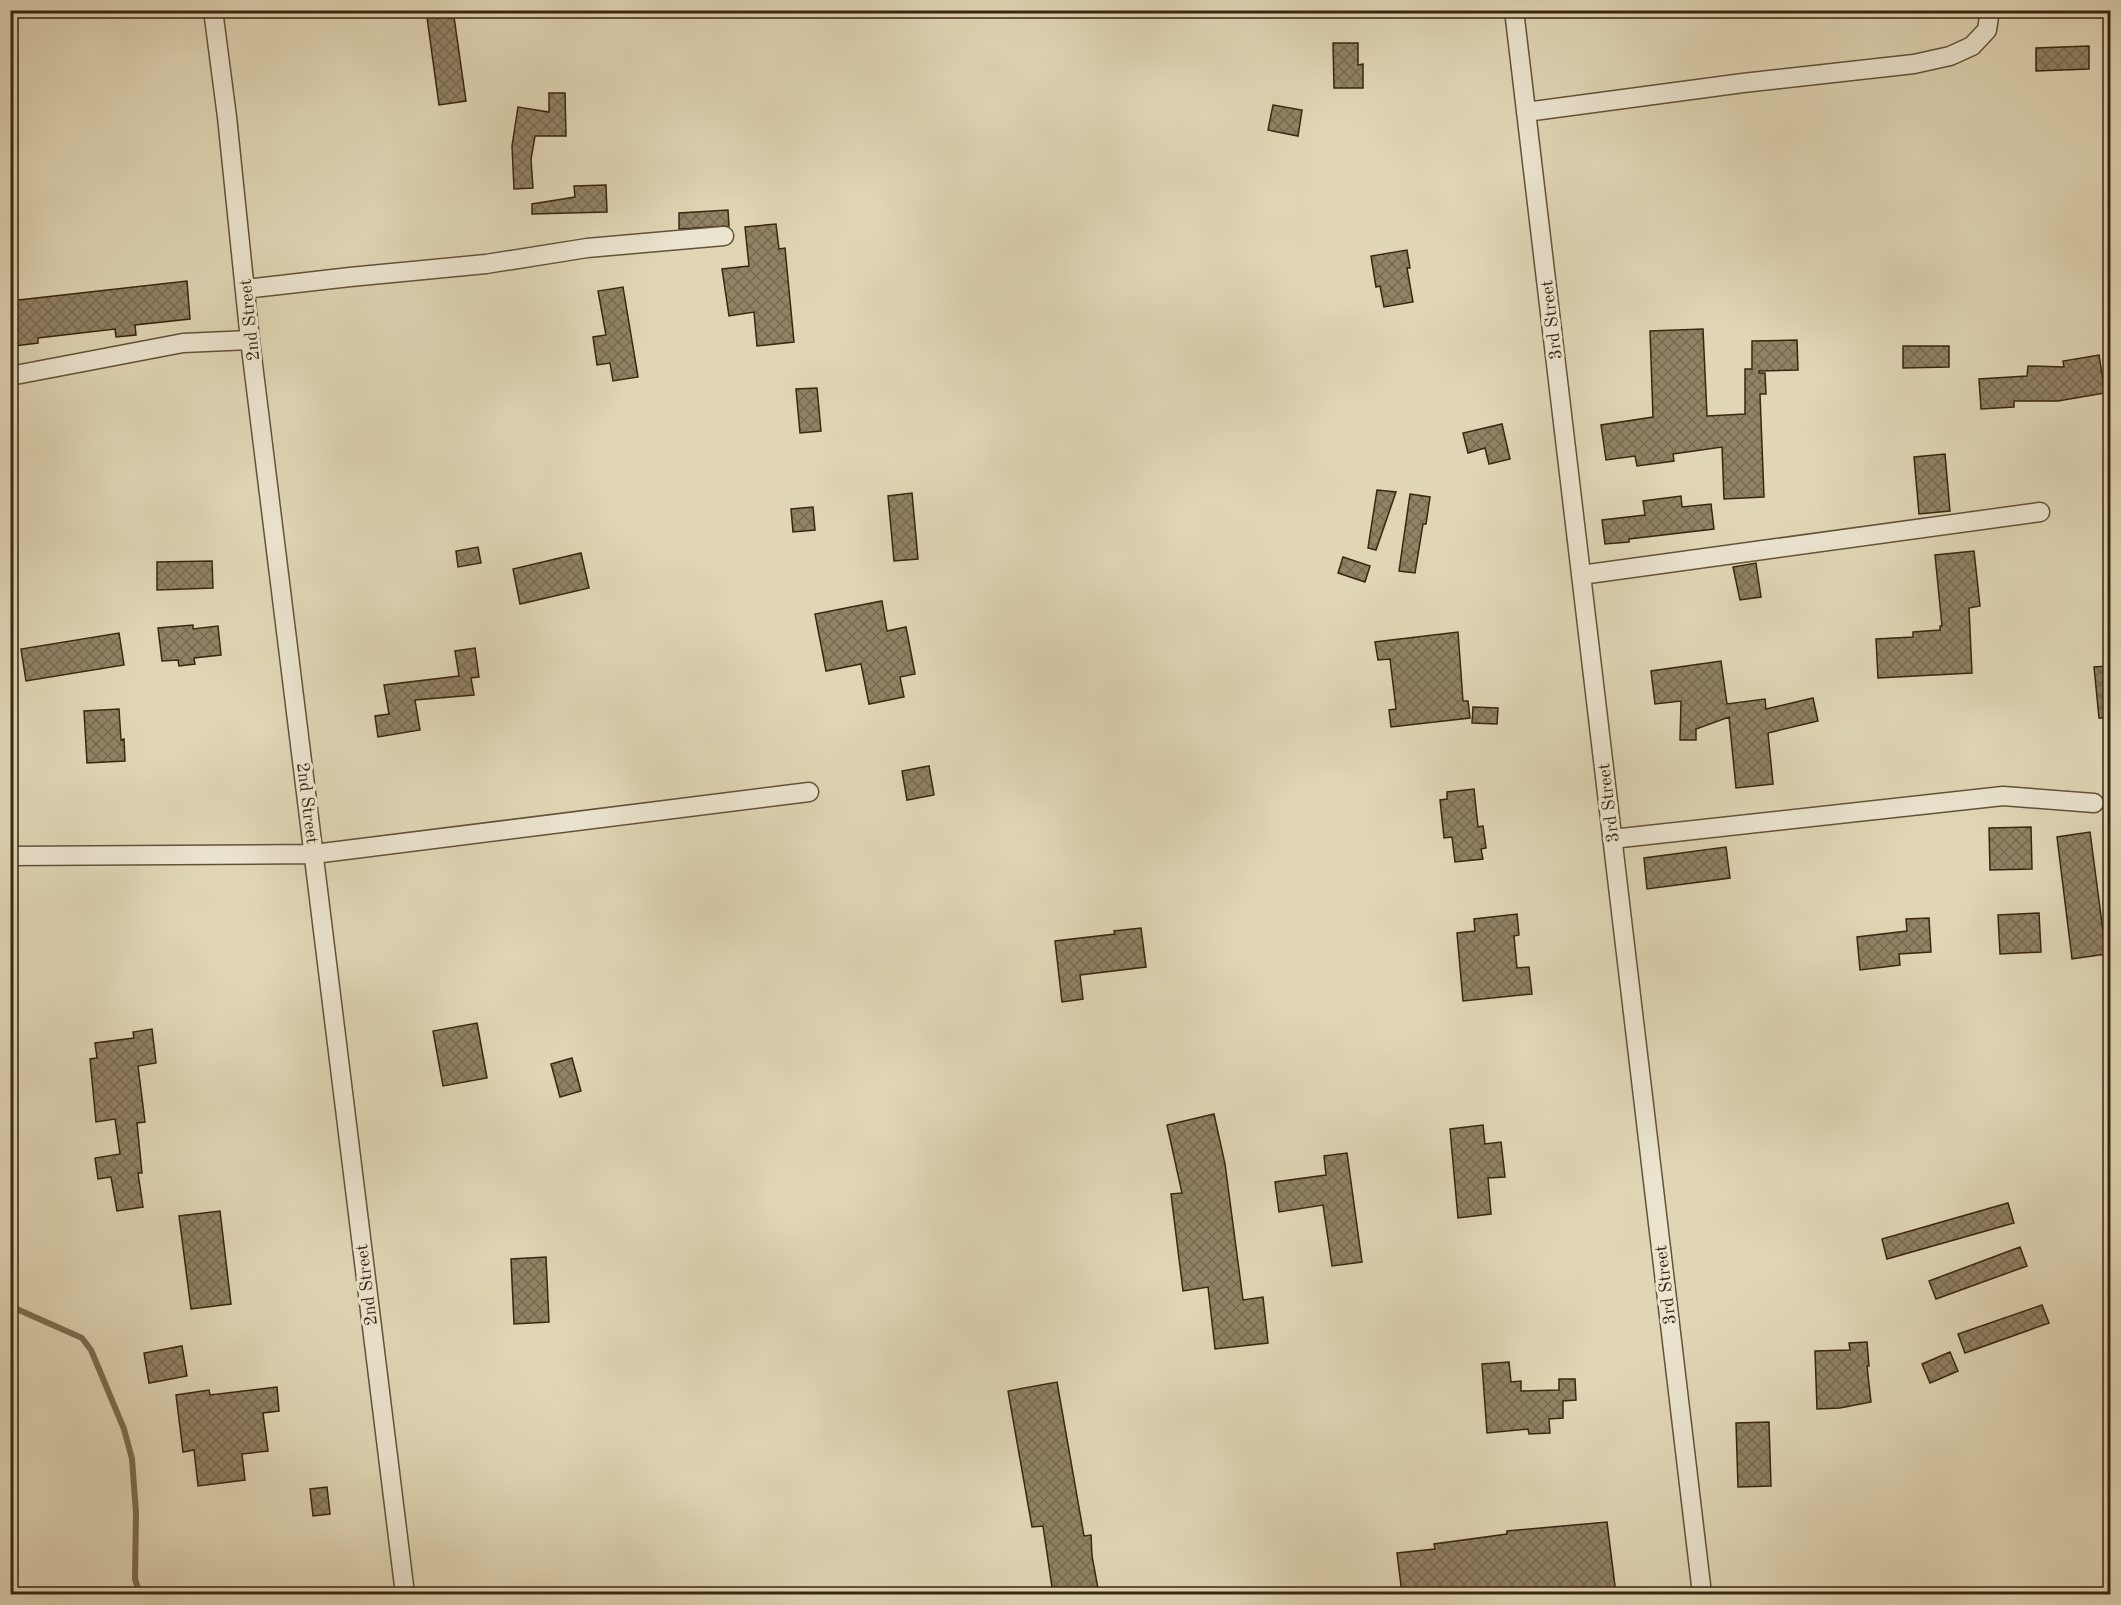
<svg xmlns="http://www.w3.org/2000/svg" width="2121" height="1605" viewBox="0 0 2121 1605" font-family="'Old Standard TT',serif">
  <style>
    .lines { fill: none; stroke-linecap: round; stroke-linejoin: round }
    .stream { stroke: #7c6c50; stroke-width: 6 }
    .building { fill: url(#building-cross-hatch); stroke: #3a260e; stroke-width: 1.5 }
    .minor-casing { stroke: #645238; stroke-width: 21 }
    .minor { stroke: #ebe4cf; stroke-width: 18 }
    .labels { text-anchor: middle; stroke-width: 6; stroke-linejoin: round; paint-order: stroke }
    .street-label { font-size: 18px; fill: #3a260e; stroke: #ebe4cf }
  </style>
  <defs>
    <pattern id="building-cross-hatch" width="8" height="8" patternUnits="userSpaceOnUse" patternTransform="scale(1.5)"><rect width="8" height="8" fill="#908265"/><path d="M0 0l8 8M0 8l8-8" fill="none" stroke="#776a52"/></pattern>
  </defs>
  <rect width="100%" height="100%" fill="#e0d6b5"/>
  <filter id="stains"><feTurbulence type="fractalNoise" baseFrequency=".00333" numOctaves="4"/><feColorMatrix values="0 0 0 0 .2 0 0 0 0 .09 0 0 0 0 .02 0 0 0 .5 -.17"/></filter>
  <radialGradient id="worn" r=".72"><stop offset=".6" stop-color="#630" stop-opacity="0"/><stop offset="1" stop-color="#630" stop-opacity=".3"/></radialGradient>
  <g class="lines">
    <!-- stream -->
    <path class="stream" d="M10,1306L82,1338L91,1350L124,1429L132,1459L136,1513L135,1579L140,1594"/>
  </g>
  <!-- building -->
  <path class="building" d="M426,10H453L466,101L439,105Z
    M1333,43H1358V65L1363,64V88H1334Z
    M2089,46V69L2036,71V48Z
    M549,93H565L566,136H535L531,159L533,188L514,189L512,146L518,107L549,112Z
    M1273,105L1302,110L1298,136L1268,130Z
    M606,185L607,212L532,214V204L575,197L574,186Z
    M728,210L729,226L679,229V213Z
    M776,224L779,249L785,248L794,342L757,346L754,312L729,316L722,269L749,266L745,227Z
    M1407,250L1410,268H1407L1413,302L1384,307L1380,286L1376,287L1371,256Z
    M187,281L190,319L135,325L136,335L116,337L115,329L38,338V343L15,346L10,301Z
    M623,287L638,377L613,381L610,363L597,365L593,337L606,335L598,291Z
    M1703,329L1707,416L1745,414V369H1752V341L1797,340L1798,370L1759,371V373H1765L1766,394H1760L1764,497L1724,499L1722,447L1673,454L1674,461L1637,466L1635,456L1606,460L1601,425L1653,417L1650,331Z
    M1903,346H1949V367L1903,368Z
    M2099,355L2105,393L2058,401H2014V407L1981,409L1979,379L2027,376L2028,366L2064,367L2063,361Z
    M817,388L821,431L800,433L796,389Z
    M1502,424L1510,459L1489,464L1485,448L1468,453L1463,433Z
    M1945,454L1950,511L1919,514L1914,457Z
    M1377,490L1396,492L1376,550L1368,548Z
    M912,493L918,559L894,561L888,496Z
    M1410,494L1430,497L1426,524H1423L1415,573L1399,571Z
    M1681,496L1682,507L1711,504L1714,529L1629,539V542L1605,544L1602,520L1645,515L1643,501Z
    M813,507L815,530L793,532L791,509Z
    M478,547L481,563L458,567L456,551Z
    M1974,551L1980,606L1969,608L1972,673L1878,678L1876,639L1913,637V632L1940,630V626H1942L1935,555Z
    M581,553L589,588L520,604L513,569Z
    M1343,557L1370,566L1365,582L1338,573Z
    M212,561L213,588L157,590V562Z
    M1756,563L1761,597L1740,600L1733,567Z
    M882,601L887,631L906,627L915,674L900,677L904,697L869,704L861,664L826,671L815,614Z
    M193,625V629L218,626L221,655L194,658L195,664L179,666L178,660L162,661L158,628Z
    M1458,632L1463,701H1468L1470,718L1391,727L1389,710L1396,709L1390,659L1378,660L1375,642Z
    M119,633L124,665L26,681L21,649Z
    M475,648L479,677L471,678L474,695L415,700L420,730L378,737L375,716L389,714L384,685L459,676L455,651Z
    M1721,661L1727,704L1765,699L1766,709L1813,698L1818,721L1768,733L1773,784L1736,788L1729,717L1696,729V740H1680L1681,701L1655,704L1651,671Z
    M2110,666V718H2099L2094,667Z
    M1473,707L1498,708L1497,724L1472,723Z
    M119,709L121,740L124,739L125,761L87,763L84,711Z
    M929,766L934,795L907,800L902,771Z
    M1474,789L1478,827L1483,826L1486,848L1481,849L1483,859L1455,862L1452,837L1444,838L1440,800L1447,799V792Z
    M2031,827L2032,869L1990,870L1989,828Z
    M2090,832L2106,954L2072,959L2057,837Z
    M1726,847L1730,878L1647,889L1644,858Z
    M2039,913L2041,952L2000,954L1998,915Z
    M1517,914L1519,935L1514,936L1517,968L1529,967L1532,994L1463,1001L1457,933L1475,931L1474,919Z
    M1929,918L1931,952L1899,954L1900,965L1860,970L1857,937L1907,931L1906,919Z
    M1141,928L1146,967L1080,975L1083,999L1062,1002L1055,941L1115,934L1114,931Z
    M477,1023L487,1078L443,1086L433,1031Z
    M152,1029L156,1063L138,1066L145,1122L137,1123L142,1173H138L143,1207L117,1211L111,1177L98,1179L95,1158L120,1154L115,1119L96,1122L90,1059L97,1058L95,1043L134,1038L133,1032Z
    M572,1058L581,1091L560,1097L551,1064Z
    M1214,1114L1225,1164L1243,1300L1263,1297L1268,1343L1215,1349L1208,1287L1183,1291L1171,1194L1182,1193L1167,1125Z
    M1483,1125L1485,1144L1501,1142L1505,1177L1488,1178L1491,1214L1458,1218L1450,1129Z
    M1347,1153L1362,1262L1332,1266L1323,1205L1279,1212L1275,1182L1326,1175L1324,1156Z
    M2008,1203L2014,1223L1887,1259L1882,1239Z
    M220,1211L231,1304L191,1309L179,1216Z
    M2020,1247L2027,1266L1936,1299L1929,1281Z
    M546,1257L549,1322L514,1324L511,1259Z
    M2042,1305L2049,1323L1965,1353L1958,1334Z
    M1867,1342L1869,1366H1867L1871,1402L1840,1408L1817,1409L1815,1351L1850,1350L1849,1343Z
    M182,1346L187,1376L149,1383L144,1353Z
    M1950,1352L1958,1371L1930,1383L1922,1364Z
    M1509,1362L1511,1382L1521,1381V1391L1559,1390V1379H1575L1576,1400L1563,1401V1418L1549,1419L1550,1433L1529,1434L1528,1429L1487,1433L1482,1364Z
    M1057,1382L1084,1536L1091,1535L1092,1556L1099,1594H1053L1043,1526L1032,1527L1008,1391Z
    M277,1387L279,1411L263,1413L268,1451L242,1454L245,1480L198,1486L194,1450L183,1452L176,1395L209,1390L210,1395Z
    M1769,1422L1771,1486L1738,1487L1736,1423Z
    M327,1487L330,1514L313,1516L310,1489Z
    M1607,1522L1616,1594H1402L1397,1553L1435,1549L1434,1544L1507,1534V1531Z"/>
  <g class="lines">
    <defs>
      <path id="minor" d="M213,10L227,117L250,340L405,1594
        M1514,10L1702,1594
        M1526,112L1743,83L1914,64L1950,56L1972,46L1987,30L1990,10
        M245,289L350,277L486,264L587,248L724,236
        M10,376L183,343L250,340
        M1581,575L2040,512
        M1612,839L2003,796L2094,803
        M10,856L314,854L809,792"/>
    </defs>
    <!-- minor casing -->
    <use href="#minor" class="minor-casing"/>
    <!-- minor -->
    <use href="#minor" class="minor"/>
  </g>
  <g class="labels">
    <!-- street labels -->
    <g class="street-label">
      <text transform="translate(249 320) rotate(-96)" y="6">2nd Street</text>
      <text transform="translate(1551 320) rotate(-97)" y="6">3rd Street</text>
      <text transform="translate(308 803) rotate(83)" y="6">2nd Street</text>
      <text transform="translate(1608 803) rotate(-97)" y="6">3rd Street</text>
      <text transform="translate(366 1285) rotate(-97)" y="6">2nd Street</text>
      <text transform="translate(1665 1285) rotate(-97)" y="6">3rd Street</text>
    </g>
  </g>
  <!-- margin -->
  <rect width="2121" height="1605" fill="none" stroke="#e0d6b5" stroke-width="36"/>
  <rect x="12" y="12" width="2097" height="1581" fill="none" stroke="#3a260e" stroke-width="3"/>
  <rect x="18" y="18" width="2085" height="1569" fill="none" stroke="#3a260e" stroke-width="1.5"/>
  <rect width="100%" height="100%" filter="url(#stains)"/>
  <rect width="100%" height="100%" fill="url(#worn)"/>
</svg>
